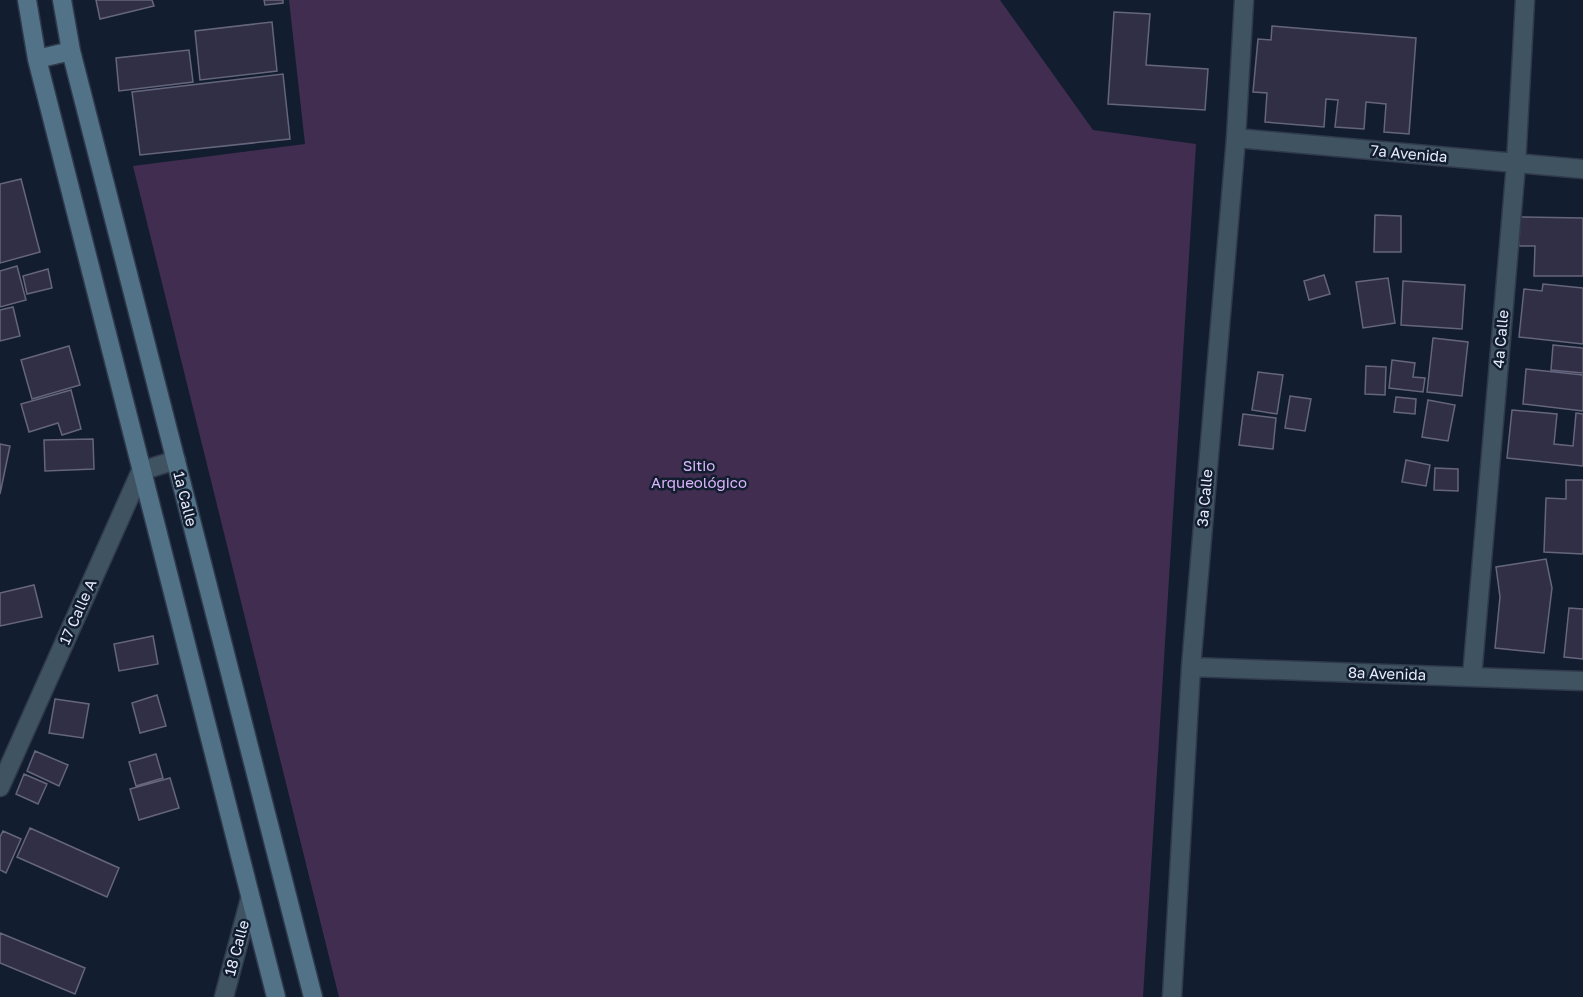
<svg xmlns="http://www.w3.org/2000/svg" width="1583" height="997" viewBox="0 0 1583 997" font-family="'Golos Text',sans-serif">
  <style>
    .green { fill: #412d50 }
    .building { fill: #302f45; stroke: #65657e; stroke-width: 1.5 }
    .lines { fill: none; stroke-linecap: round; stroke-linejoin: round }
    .minor-casing { stroke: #303a4c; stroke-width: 21 }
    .secondary-casing { stroke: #303a4c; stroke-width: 21 }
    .minor { stroke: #405361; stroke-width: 18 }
    .secondary { stroke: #527288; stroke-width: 18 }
    .labels { text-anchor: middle; stroke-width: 5; stroke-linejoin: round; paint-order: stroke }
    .street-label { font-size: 15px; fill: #e5ecfa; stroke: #131d30 }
    .park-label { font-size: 15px; fill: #dbb5fb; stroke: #131d30 }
  </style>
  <rect width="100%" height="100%" fill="#131d30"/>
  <!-- green -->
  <path class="green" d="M289,0H1000L1093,130L1196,144L1143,997H339L133,166L305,144Z"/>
  <!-- building -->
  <path class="building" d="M96,0H152L154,6L100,19Z
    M264,0H283V3L265,5Z
    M1114,12L1150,14L1146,65L1208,69L1205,110L1108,104Z
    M272,22L277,71L200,80L195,31Z
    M1272,26L1416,38L1409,134L1384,132L1386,104L1366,102L1364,129L1335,127L1338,100L1326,99L1324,127L1265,122L1267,93L1253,92L1258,39L1271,40Z
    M189,50L193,82L119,91L116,58Z
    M283,74L290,139L140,155L132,92Z
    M21,179L40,252L0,263V184Z
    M1375,215L1401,216V252H1374Z
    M1520,217L1583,218V276H1534L1535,246H1519Z
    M17,266L26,300L0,307V271Z
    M48,269L52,288L27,294L23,276Z
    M1324,275L1330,294L1309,300L1304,281Z
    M1388,278L1395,323L1363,328L1356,282Z
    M1403,281L1465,285L1462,329L1401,325Z
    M1543,284L1583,288V344L1519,337L1524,289L1542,291Z
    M13,307L20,336L0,341V310Z
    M1433,338L1468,342L1462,396L1427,392Z
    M1553,345L1583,348V373L1551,370Z
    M69,346L80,385L32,399L21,360Z
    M1392,360L1415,363L1413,377L1425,378L1423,392L1389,388Z
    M1366,366L1386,367L1385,395L1365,394Z
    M1526,369L1583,375V411L1523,404Z
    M1258,372L1283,375L1277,414L1252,410Z
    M71,390L81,429L62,435L58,423L29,432L21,404Z
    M1290,396L1311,399L1305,431L1285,428Z
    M1396,397L1416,399L1415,414L1394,412Z
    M1428,400L1455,405L1448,441L1422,437Z
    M1512,410L1557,414L1554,444L1573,446L1576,413L1583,414V466L1507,458Z
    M1243,414L1276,418L1273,449L1239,445Z
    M93,439L94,469L45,471L44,440Z
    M0,444L10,446L0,494Z
    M1406,460L1430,465L1426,486L1402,482Z
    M1435,468L1458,469V491L1434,490Z
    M1566,480H1583V554L1544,552L1546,498L1566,499Z
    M1546,559L1552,588L1544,653L1495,648L1500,597L1496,567Z
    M34,585L42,617L0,626V593Z
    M1569,608L1583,609V659L1564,657Z
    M153,636L158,664L119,671L114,644Z
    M157,695L166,726L140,733L132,703Z
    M55,699L89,704L83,738L49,733Z
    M35,751L68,765L59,786L27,771Z
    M156,754L163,778L136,786L129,762Z
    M24,774L47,784L38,804L16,794Z
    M170,778L179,808L139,820L130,789Z
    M30,828L119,868L107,897L17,857Z
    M3,831L21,839L6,873L0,870V837Z
    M0,933L85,968L75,994L0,963Z"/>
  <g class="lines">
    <defs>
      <path id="minor" d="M1236,138L1583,169
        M1191,667L1583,681
        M1472,677L1516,164L1525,0
        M0,787L141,471L176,460
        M224,997L250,899
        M1172,997L1191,667L1236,138L1244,0"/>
      <path id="secondary" d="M27,0L37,59L276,997
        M62,0L71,51L313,997
        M37,59L71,51"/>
    </defs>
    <!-- minor casing -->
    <use href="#minor" class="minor-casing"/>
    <!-- secondary casing -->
    <use href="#secondary" class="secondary-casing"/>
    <!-- minor -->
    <use href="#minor" class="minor"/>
    <!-- secondary -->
    <use href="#secondary" class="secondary"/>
  </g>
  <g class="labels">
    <!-- street labels -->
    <g class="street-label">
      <text transform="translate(1409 154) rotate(5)" y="5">7a Avenida</text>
      <text transform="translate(1501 339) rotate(-85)" y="5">4a Calle</text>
      <text transform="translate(1205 498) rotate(-85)" y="5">3a Calle</text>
      <text transform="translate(185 499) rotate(76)" y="5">1a Calle</text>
      <text transform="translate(78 612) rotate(-66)" y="5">17 Calle A</text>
      <text transform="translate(1387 674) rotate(2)" y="5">8a Avenida</text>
      <text transform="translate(237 948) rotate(-75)" y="5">18 Calle</text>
    </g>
    <!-- park labels -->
    <g class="park-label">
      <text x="699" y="471">Sitio<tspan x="699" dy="17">Arqueológico</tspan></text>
    </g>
  </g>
</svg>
